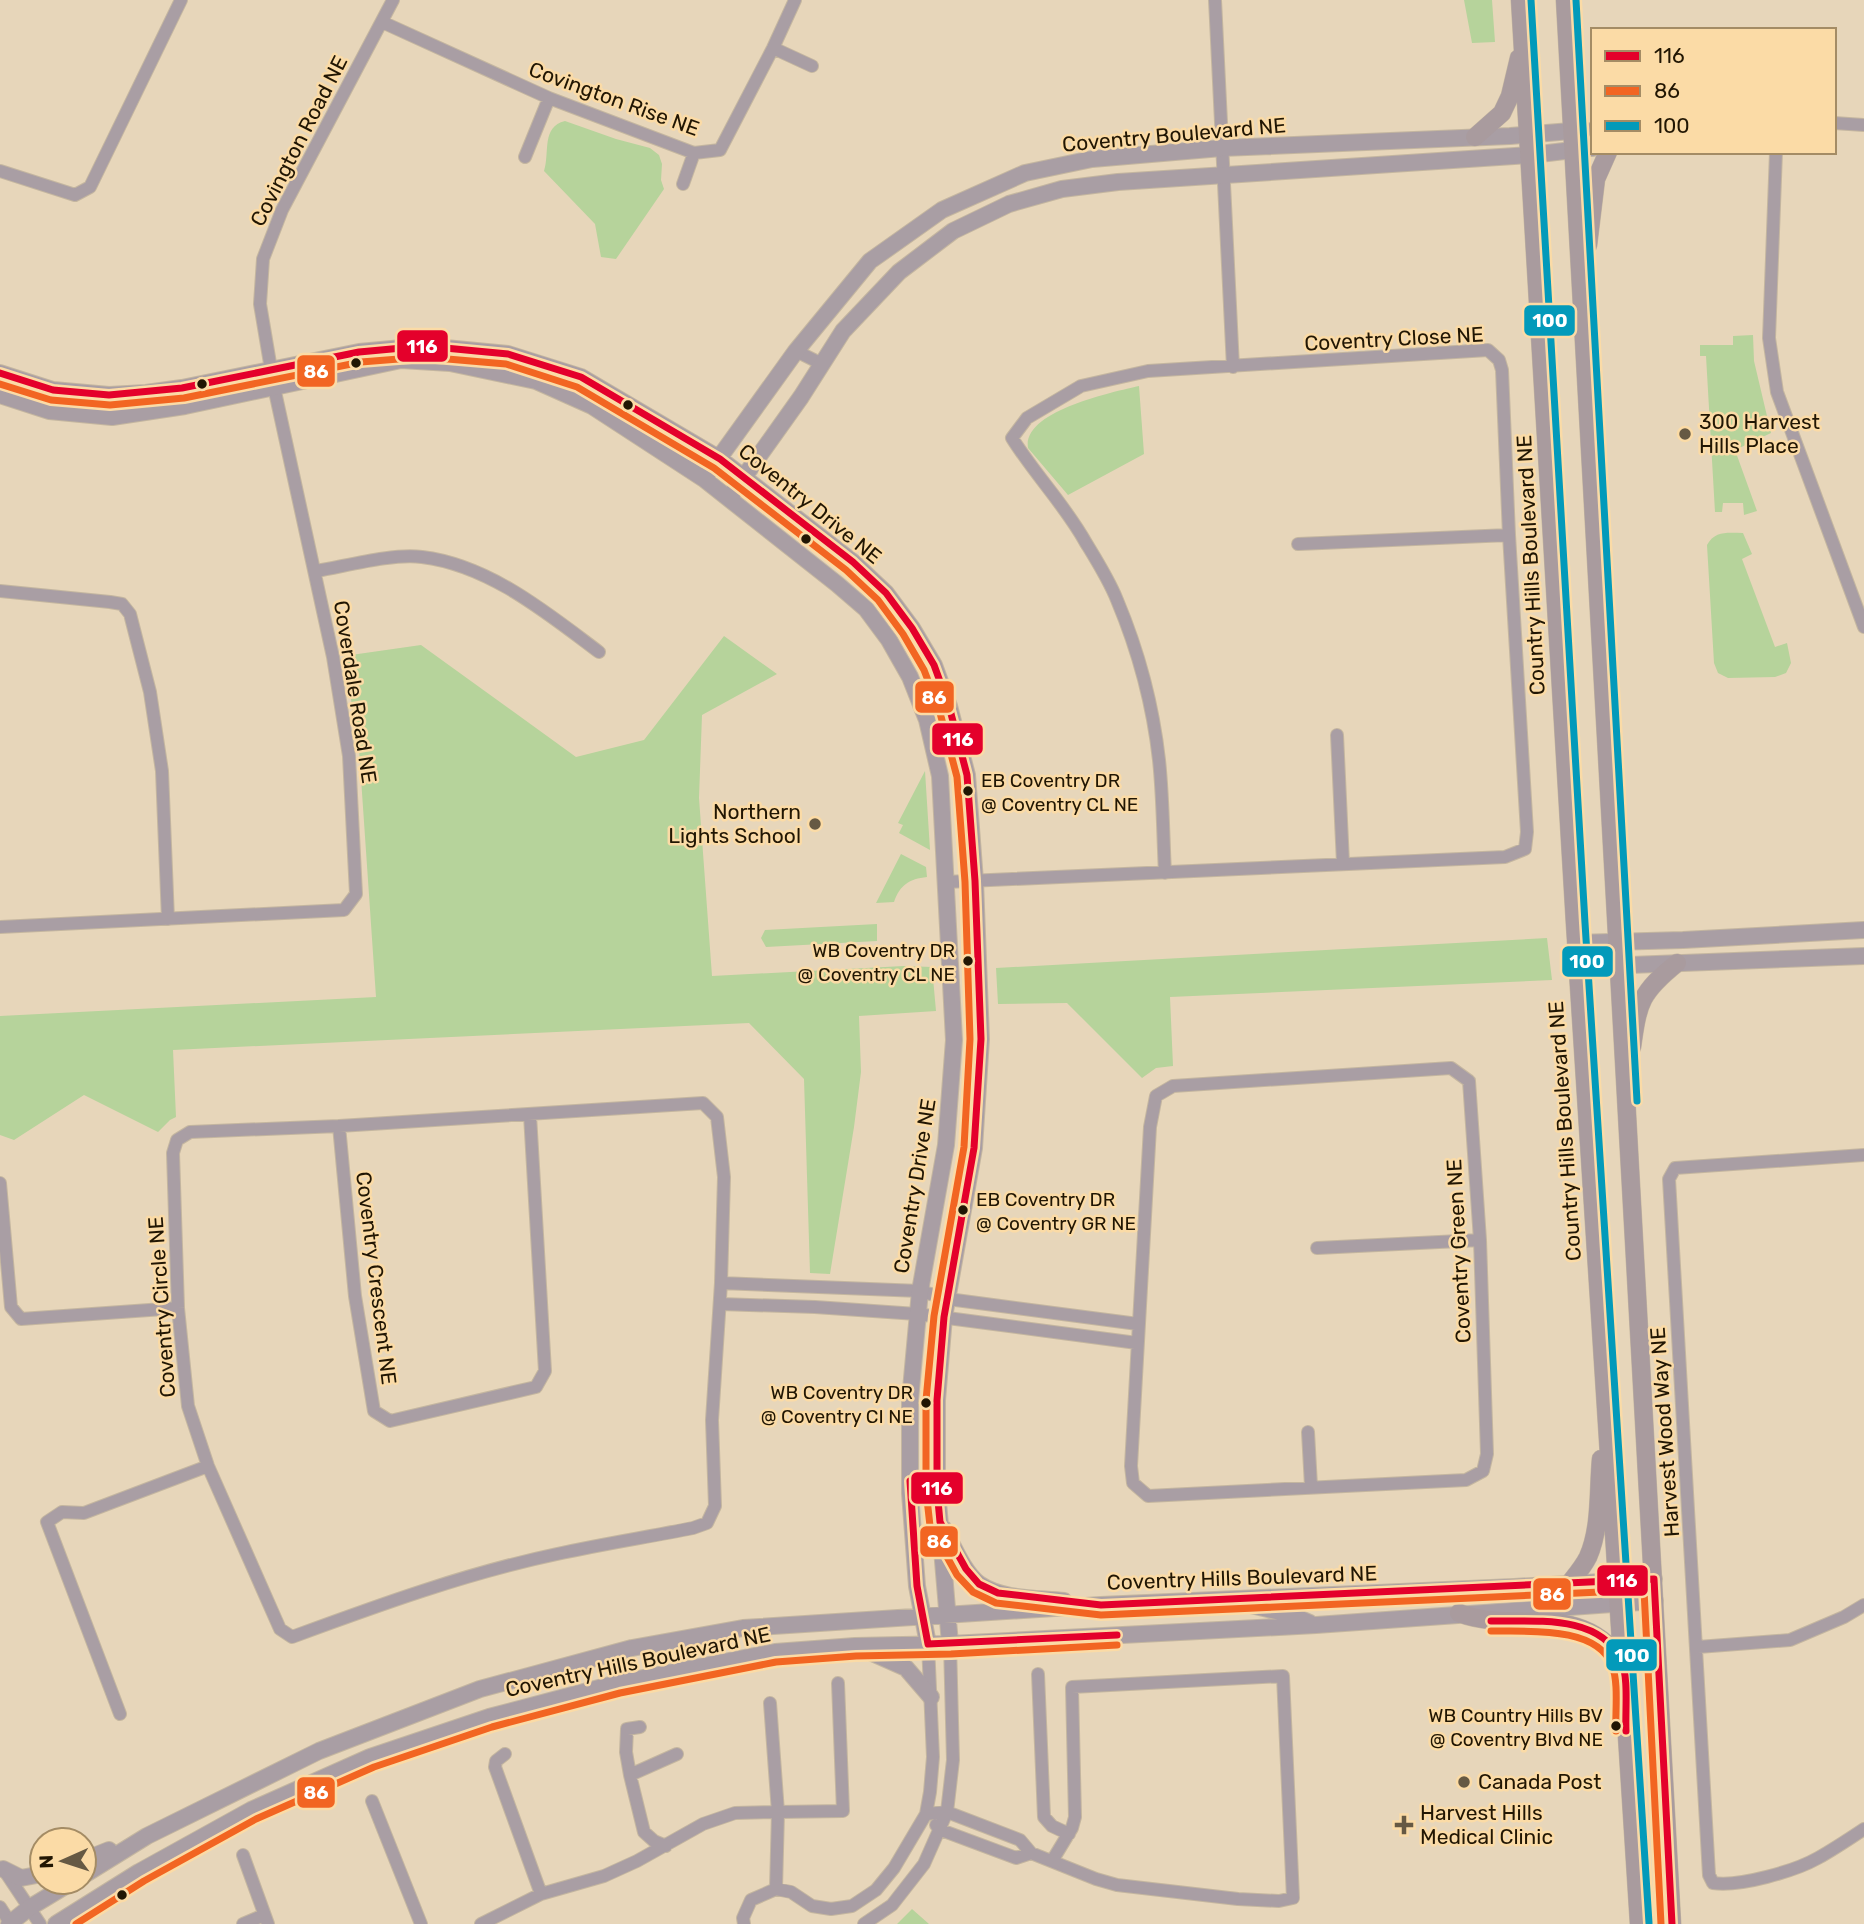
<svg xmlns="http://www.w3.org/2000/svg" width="1864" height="1924" viewBox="0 0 1864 1924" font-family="Rubik,sans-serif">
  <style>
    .green { fill: #b6d39b }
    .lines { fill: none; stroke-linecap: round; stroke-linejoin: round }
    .minor-casing { stroke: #c4b6a0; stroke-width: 14 }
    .tertiary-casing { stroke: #c4b6a0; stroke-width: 18 }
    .secondary-casing { stroke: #c4b6a0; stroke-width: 19 }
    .minor { stroke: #a99ea4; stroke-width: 12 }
    .tertiary { stroke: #a99ea4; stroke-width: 16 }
    .secondary { stroke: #a99b9e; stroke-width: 18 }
    .bus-1-casing { stroke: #fbdba6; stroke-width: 12 }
    .bus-2-casing { stroke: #fbdba6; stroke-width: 12 }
    .bus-3-casing { stroke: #fbdba6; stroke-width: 12 }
    .bus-1 { stroke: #e4002b; stroke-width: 7 }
    .bus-2 { stroke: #f26522; stroke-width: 7 }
    .bus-3 { stroke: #039aba; stroke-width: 7 }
    .bus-dot { fill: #211603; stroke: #fbdba6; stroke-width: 2.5 }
    .poi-dot { fill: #665943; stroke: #fbdba6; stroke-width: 2.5 }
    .labels { text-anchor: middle; stroke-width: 5; stroke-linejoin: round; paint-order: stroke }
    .bus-label { font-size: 19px; fill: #211603; stroke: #fbdba6; text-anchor: end }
    .street-label { font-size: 21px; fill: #211603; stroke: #fbdba6 }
    .poi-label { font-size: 21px; fill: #211603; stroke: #fbdba6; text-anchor: start }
    .line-badge { stroke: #fbdba6; stroke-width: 2.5 }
    .badge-label { font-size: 19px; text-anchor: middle; font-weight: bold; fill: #fff }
  </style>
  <rect width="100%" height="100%" fill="#e7d6ba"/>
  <!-- green -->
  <path class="green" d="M1464,0H1492L1495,42L1472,43Z
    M565,121L616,139L650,148L659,155L662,164L661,180L664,189L616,259L601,257L595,224L544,171C550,152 541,127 565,121Z
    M1753,335L1754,361L1771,433L1735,450L1757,511L1744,515L1743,503H1723L1722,512H1715L1706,356H1700V345H1733V336Z
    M1139,386L1144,454L1068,495L1028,448C1022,411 1113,392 1139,386Z
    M1743,533L1752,554L1742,559L1775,647L1787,643L1791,663L1786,673L1775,677L1728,678L1718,673L1714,663L1707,545C1715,530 1729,533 1743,533Z
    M724,636L777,674L702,715L699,798L712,976L904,966L932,967L936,1011L859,1016L861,1072L854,1127L830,1274L810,1273L804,1079L749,1023L173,1050L176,1117L170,1120L158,1132L84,1095L14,1140L0,1135V1016L376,997L359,749L344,656L421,645L576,757L644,740Z
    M925,771L930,850L899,833L903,825L898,823Z
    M901,854L926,867L927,877C909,879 900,885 894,902L876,903Z
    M877,924V941L766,947L761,938L765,930Z
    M1547,938L1552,980L1170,997L1173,1066L1156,1068L1142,1078L1067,1003L998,1004L996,968Z
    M912,1909L929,1924H897Z"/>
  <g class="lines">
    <defs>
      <path id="minor" d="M1215,0L1233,367
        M382,22L549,98L694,153L720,150L773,48L795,0
        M773,48L812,66
        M1834,123L1864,125
        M1571,131L1593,129
        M1573,150H1593
        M1776,152L1769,338L1777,392L1864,627
        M525,157L549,98
        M0,171L75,195L90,187L181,0
        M683,184L694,153
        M796,351L822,364
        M1298,544L1509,535
        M316,571C346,566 393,553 422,557C489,565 547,613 599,652
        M0,591L110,602L122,604L130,614L150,692L162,771L168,919
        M1337,735L1343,863
        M946,882L1505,857L1525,849L1527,832L1509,535L1502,370L1499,360L1488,350L1148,371L1081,386L1027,418L1012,438C1035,475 1065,505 1086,543C1097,561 1109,580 1117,600C1138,650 1153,706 1159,760C1163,797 1163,835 1165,873
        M0,927L344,910L356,894L349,756L333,657L274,387L260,304L263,259L282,210L393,0
        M1451,1068L1469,1081L1480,1240L1487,1454L1483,1471L1466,1480L1148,1496L1133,1483L1131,1466L1150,1127L1156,1096L1173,1086Z
        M703,1103L717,1117L724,1177L721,1283L712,1420L715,1506L707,1523L693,1528C648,1537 602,1544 557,1554C467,1573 379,1605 292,1637L280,1629L208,1466L188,1406L178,1308L173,1153L177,1140L190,1132L339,1126Z
        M339,1126L355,1296L374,1411L390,1421L536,1387L545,1371L530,1115
        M1864,1155L1675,1168L1669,1179L1709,1875L1713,1883C1740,1887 1795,1871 1818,1858C1834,1849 1849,1839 1864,1829
        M0,1183L11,1307L21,1319L178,1308
        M1317,1248L1480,1240
        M721,1283L920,1291L948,1299L1138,1324
        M720,1304L815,1307L917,1314L1137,1343
        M1308,1432L1311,1486
        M1698,1647L1790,1640L1844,1617L1864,1605
        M1038,1674L1044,1817L1052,1826L1069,1834
        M770,1703L778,1812L843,1811L838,1683
        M120,1714L47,1522L62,1512L84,1513L208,1466
        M640,1727L627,1729L626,1752L630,1775L644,1832L654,1841L666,1846
        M505,1754L496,1761L495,1767L541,1894
        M630,1775L677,1754
        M372,1801L421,1924
        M926,1814L947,1812L1020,1840L1031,1853L1096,1879L1117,1885L1238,1899L1279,1901L1293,1898L1283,1676L1072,1687L1075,1817L1072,1828L1052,1861
        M936,1825L941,1830L1016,1858L1031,1853
        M243,1855L268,1924
        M4,1870L40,1924
        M0,1907L11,1924
        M243,1924L264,1915
        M481,1924L541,1894L604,1876L637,1861L703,1824L735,1813L778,1812L776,1889
        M744,1924L743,1918L751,1900L776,1889L791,1892L812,1906L831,1909L852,1906L876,1890L894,1868L926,1814L930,1792L933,1757L928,1644
        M864,1924L892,1905L924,1864L947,1812L953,1760L950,1644"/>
      <path id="tertiary" d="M0,373L53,390L109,395L146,393L182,388L359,352L424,346L508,354L581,377L720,459L853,562L886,593L912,628L934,665L949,706L967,775L975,881L981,1039L974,1148L944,1317L937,1400V1490L950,1644
        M0,395L49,411L112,417L185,406L401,360L450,363L536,381L592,406L704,479L837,584L866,609L889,640L910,677L927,720L940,776L954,1040L946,1145L920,1291L910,1400V1493L917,1586L928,1644
        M704,479L796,351L870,261L942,210L1025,173L1092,159L1222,148L1510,136L1571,131
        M729,498L801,397L843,331L899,272L953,231L1009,204L1062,189L1118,182L1531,155L1573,150
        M1576,943L1683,940L1864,930
        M1578,967L1864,956
        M944,1529C954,1547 963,1571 979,1584C1002,1600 1038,1598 1064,1601
        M1251,1605L1289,1614L1310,1623
        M861,1648L906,1668L931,1697
        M84,1860L109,1850
        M3,1869L21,1878L42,1874
        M84,1875L147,1836L319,1751L480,1689L632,1648L743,1628L1101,1605L1514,1587L1654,1579
        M9,1924L29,1908L72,1882
        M56,1924L139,1872L251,1810L370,1757L489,1717L618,1683L775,1652L855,1646L950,1644L1316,1625L1655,1601"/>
      <path id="secondary" d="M1520,0L1575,924L1639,1924
        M1565,0L1672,1924
        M1475,137L1502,113L1510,96L1519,58
        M1588,245L1596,179L1608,152
        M1632,1047C1638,1002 1641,992 1677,963
        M1569,1584C1576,1575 1583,1567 1588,1557C1601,1528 1598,1490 1601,1459
        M1459,1613C1518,1635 1578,1599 1622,1661"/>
    </defs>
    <!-- minor casing -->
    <use href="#minor" class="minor-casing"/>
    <!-- tertiary casing -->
    <use href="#tertiary" class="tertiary-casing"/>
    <!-- secondary casing -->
    <use href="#secondary" class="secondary-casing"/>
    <!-- minor -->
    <use href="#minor" class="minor"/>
    <!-- tertiary -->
    <use href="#tertiary" class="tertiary"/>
    <!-- secondary -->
    <use href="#secondary" class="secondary"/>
    <defs>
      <path id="bus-1" d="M0,373L53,390L109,395L182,388L359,352L424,346L508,354L581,377L720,459L853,562L886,593L912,628L934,665L949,706L967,775L975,881L981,1039L974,1148L944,1317L937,1400V1490L940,1522L966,1569L979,1584L998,1593L1101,1605L1654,1579L1672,1924
        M910,1481L917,1586L928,1644L1117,1635
        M1491,1621C1533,1622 1599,1613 1621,1660C1629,1677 1625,1711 1626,1731"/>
      <path id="bus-2" d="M0,384L51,400L110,405L184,398L361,362L424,357L506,364L577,387L714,468L846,570L878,600L903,634L924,670L939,709L957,777L965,882L970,1039L964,1147L934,1316L926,1400V1490L930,1526L957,1575L973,1592L996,1603L1101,1615L1644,1590L1661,1924
        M1491,1631C1525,1632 1596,1625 1612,1665C1619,1684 1615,1711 1616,1731
        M76,1924L144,1881L256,1819L374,1767L492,1727L620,1693L776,1662L856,1656L951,1654L1117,1645"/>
      <path id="bus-3" d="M1531,0L1585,923L1649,1923
        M1576,0L1637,1101"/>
    </defs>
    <!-- bus-1 casing -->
    <use href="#bus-1" class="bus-1-casing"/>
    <!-- bus-2 casing -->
    <use href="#bus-2" class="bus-2-casing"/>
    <!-- bus-3 casing -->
    <use href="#bus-3" class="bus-3-casing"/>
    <!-- bus-1 -->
    <use href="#bus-1" class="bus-1"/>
    <!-- bus-2 -->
    <use href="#bus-2" class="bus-2"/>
    <!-- bus-3 -->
    <use href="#bus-3" class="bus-3"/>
  </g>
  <!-- markers -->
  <g class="bus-dot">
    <circle cx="356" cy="363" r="6"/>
    <circle cx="202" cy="384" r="6"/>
    <circle cx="628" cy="405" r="6"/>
    <circle cx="806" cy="539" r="6"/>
    <circle cx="968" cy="791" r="6"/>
    <circle cx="968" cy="961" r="6"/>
    <circle cx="963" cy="1210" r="6"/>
    <circle cx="926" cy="1403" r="6"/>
    <circle cx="1616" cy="1726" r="6"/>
    <circle cx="122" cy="1895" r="6"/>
  </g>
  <g class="poi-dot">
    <circle cx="1685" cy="434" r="7"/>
    <circle cx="815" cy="824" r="7"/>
    <circle cx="1464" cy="1782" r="7"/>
    <path d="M1400.5 1814.5h7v7h7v7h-7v7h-7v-7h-7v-7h7z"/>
  </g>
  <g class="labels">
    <!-- bus labels -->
    <g class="bus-label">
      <text x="981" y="787" text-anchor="start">EB Coventry DR<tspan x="981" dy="24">@ Coventry CL NE</tspan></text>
      <text x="955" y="957">WB Coventry DR<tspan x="955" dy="24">@ Coventry CL NE</tspan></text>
      <text x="976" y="1206" text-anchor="start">EB Coventry DR<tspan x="976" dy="24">@ Coventry GR NE</tspan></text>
      <text x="913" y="1399">WB Coventry DR<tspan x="913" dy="24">@ Coventry CI NE</tspan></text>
      <text x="1603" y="1722">WB Country Hills BV<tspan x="1603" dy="24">@ Coventry Blvd NE</tspan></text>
    </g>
    <!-- street labels -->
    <g class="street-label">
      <text transform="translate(614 99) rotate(20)" y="7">Covington Rise NE</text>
      <text transform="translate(1174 135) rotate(-5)" y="7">Coventry Boulevard NE</text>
      <text transform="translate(299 141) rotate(-63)" y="7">Covington Road NE</text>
      <text transform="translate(1394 339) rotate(-3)" y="7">Coventry Close NE</text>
      <text transform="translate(810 504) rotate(39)" y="7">Coventry Drive NE</text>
      <text transform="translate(1531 565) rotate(-93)" y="7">Country Hills Boulevard NE</text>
      <text transform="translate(355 692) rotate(81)" y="7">Coverdale Road NE</text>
      <text transform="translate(1565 1131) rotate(-94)" y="7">Country Hills Boulevard NE</text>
      <text transform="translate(915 1186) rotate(-81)" y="7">Coventry Drive NE</text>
      <text transform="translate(1459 1251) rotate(-93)" y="7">Coventry Green NE</text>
      <text transform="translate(376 1278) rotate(83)" y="7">Coventry Crescent NE</text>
      <text transform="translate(162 1307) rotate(-94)" y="7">Coventry Circle NE</text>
      <text transform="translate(1665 1432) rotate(-94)" y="7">Harvest Wood Way NE</text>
      <text transform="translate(1242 1578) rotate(-2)" y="7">Coventry Hills Boulevard NE</text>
      <text transform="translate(638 1662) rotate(-12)" y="7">Coventry Hills Boulevard NE</text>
    </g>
    <!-- poi labels -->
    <g class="poi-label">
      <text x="1699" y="429">300 Harvest<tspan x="1699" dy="24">Hills Place</tspan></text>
      <text x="801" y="819" text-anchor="end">Northern<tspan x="801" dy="24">Lights School</tspan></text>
      <text x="1478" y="1789">Canada Post</text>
      <text x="1420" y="1820">Harvest Hills<tspan x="1420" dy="24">Medical Clinic</tspan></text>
    </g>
  </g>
  <g class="line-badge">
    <rect x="1523" y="304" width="53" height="33" rx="7" fill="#039aba"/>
    <rect x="396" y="329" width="53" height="34" rx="7" fill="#e4002b"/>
    <rect x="296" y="354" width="40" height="34" rx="7" fill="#f26522"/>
    <rect x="914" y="680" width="41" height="34" rx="7" fill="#f26522"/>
    <rect x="931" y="722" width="53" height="34" rx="7" fill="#e4002b"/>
    <rect x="1561" y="945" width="53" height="33" rx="7" fill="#039aba"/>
    <rect x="910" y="1471" width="54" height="34" rx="7" fill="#e4002b"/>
    <rect x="919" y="1525" width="40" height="33" rx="7" fill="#f26522"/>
    <rect x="1596" y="1564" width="53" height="33" rx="7" fill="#e4002b"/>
    <rect x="1532" y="1577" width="40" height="34" rx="7" fill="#f26522"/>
    <rect x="1605" y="1638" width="53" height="34" rx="7" fill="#039aba"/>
    <rect x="296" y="1776" width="40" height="33" rx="7" fill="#f26522"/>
  </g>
  <g class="badge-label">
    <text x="1550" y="327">100</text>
    <text x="422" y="353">116</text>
    <text x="316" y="378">86</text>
    <text x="934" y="704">86</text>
    <text x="958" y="746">116</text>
    <text x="1587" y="968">100</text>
    <text x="937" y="1495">116</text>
    <text x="939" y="1548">86</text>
    <text x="1622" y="1587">116</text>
    <text x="1552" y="1601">86</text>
    <text x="1632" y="1662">100</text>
    <text x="316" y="1799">86</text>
  </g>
  <!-- legend -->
  <rect x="1591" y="28" width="245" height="126" fill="#fbdba6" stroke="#a48c65" stroke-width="2"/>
  <rect x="1605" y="51" width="35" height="10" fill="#e4002b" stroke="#a48c65" stroke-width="2"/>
  <text x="1654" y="63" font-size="21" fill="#211603">116</text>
  <rect x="1605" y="86" width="35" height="10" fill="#f26522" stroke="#a48c65" stroke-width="2"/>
  <text x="1654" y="98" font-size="21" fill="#211603">86</text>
  <rect x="1605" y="121" width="35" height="10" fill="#039aba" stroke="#a48c65" stroke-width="2"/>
  <text x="1654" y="133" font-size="21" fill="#211603">100</text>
  <!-- north arrow -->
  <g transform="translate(63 1861) rotate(267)"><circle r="33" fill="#fbdba6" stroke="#a48c65" stroke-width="2"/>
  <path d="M0-5L12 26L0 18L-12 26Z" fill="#665943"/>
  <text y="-10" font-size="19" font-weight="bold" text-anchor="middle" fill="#211603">N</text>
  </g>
</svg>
